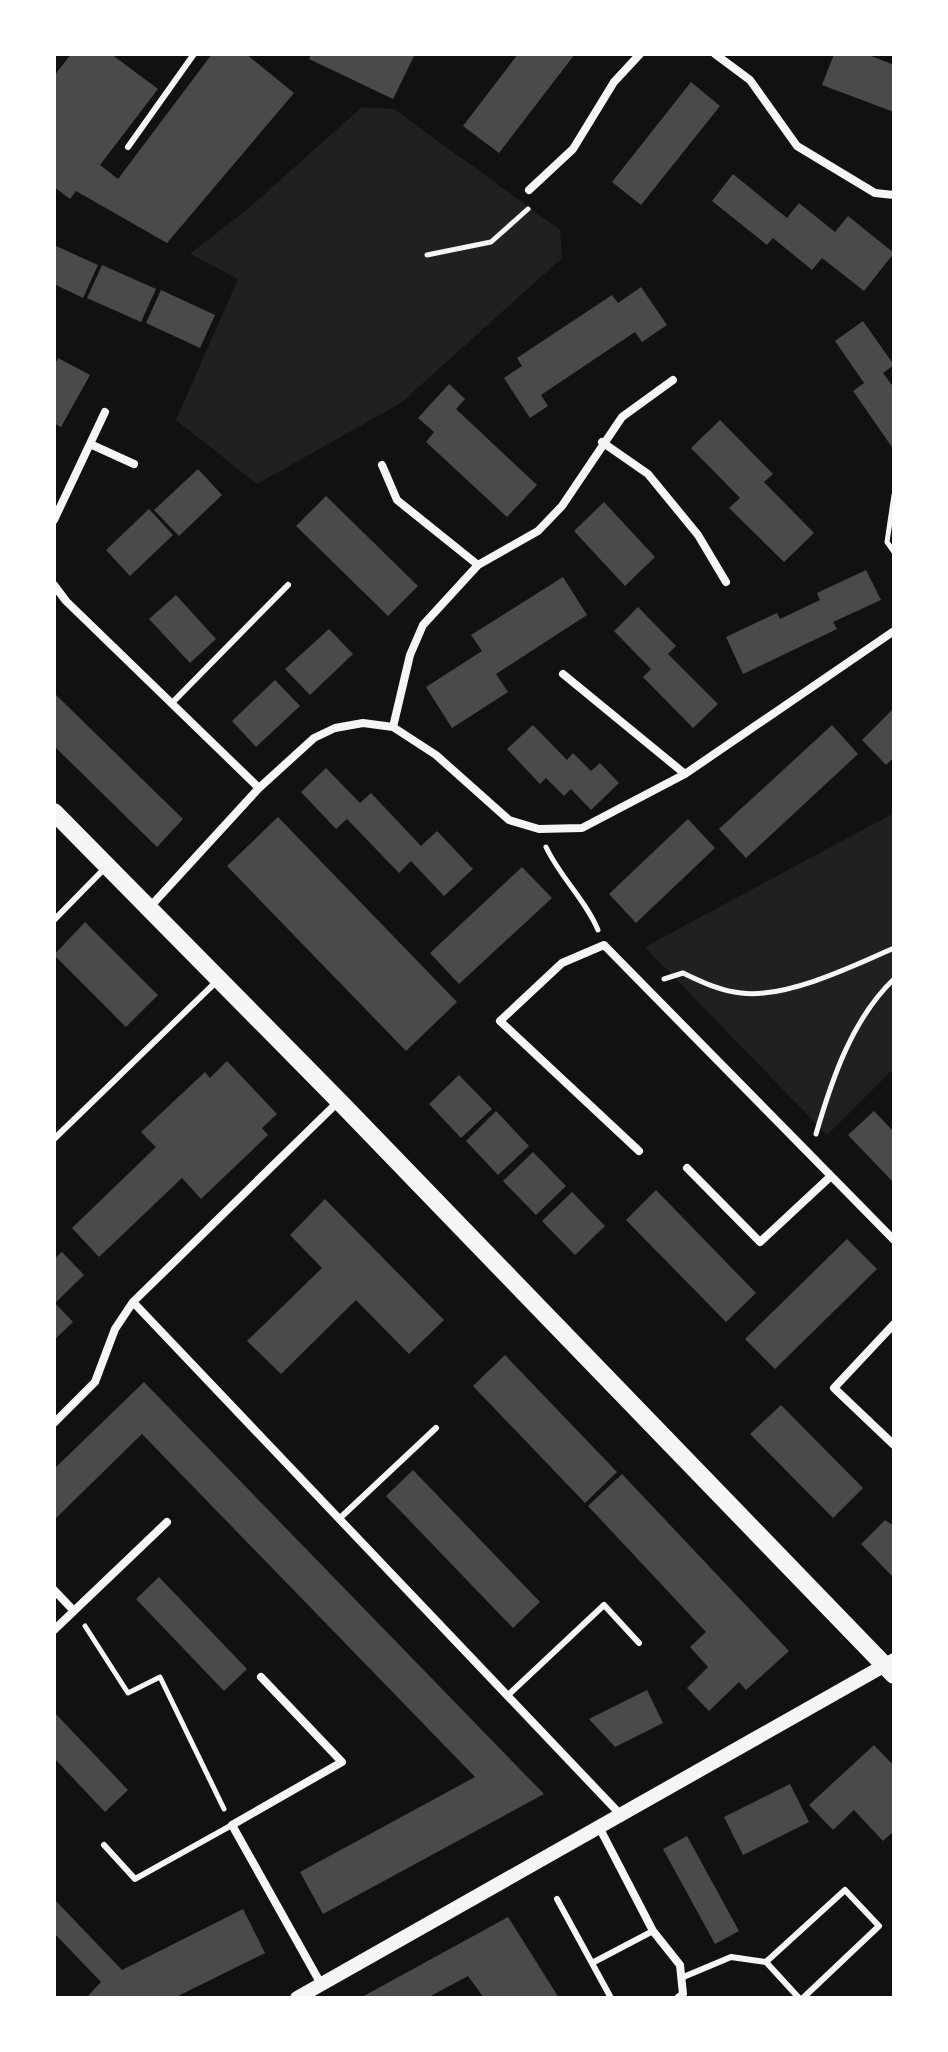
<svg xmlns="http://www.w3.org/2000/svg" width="948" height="2052" viewBox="0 0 948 2052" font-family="'Nunito Sans',sans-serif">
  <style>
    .green { fill: #202020 }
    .building { fill: #4a4a4a }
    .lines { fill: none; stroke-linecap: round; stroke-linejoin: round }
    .path { stroke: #f5f5f5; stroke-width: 5 }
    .service { stroke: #f5f5f5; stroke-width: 6 }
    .minor { stroke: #f5f5f5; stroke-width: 8 }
    .tertiary { stroke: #f5f5f5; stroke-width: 14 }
    .primary { stroke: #f5f5f5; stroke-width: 18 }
  </style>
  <rect width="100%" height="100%" fill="#111"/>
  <!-- green -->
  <path class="green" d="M362,107L394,109L560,230L562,258L401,403L257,484L176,420L238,279L190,254L249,208Z
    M894,813V1068L827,1135L645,947Z"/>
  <!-- building -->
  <path class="building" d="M71,54H111L158,89L100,165L118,179L212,54H246L294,93L167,243L76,191L70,199L54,187V76Z
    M311,54H415L393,99L309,59Z
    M518,54H575L499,153L463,126Z
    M834,54H866L894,65V112L822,85Z
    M691,82L720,106L641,205L612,182Z
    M733,174L787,218L799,203L835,232L848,216L894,253L864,291L822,258L812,270L773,238L767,245L712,201Z
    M54,245L98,265L83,298L54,284Z
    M102,265L156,289L141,322L87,298Z
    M641,287L667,325L642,342L635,332L541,395L548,406L530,418L504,378L522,366L517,358L612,295L618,303Z
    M161,290L215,315L200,348L146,323Z
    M863,321L894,365L883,373L894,388V450L853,391L864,383L835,341Z
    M58,358L90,375L61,427L54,423V366Z
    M449,384L465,399L456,409L537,485L507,517L426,442L434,432L418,418Z
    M720,420L773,474L764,482L814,533L784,562L729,508L740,498L691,448Z
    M198,469L222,495L179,536L154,510Z
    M326,496L418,586L388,616L296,526Z
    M604,502L655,557L625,586L574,531Z
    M149,509L173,535L130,576L106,550Z
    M866,570L881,600L833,622L837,629L743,674L726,637L777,613L780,619L820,600L817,593Z
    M563,577L587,615L496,674L508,692L452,728L426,687L482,651L471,635Z
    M176,595L216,639L190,663L149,619Z
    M638,607L676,646L668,654L718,704L693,728L643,677L651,669L614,631Z
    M329,629L353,654L310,695L285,669Z
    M275,680L300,706L256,747L232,721Z
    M54,693L183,819L157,847L54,746Z
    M894,708V757L886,765L862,740Z
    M533,725L567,760L573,753L591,771L600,763L619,783L591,810L571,789L564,796L546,778L540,784L507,749Z
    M832,725L858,754L746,858L719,829Z
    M326,768L360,803L371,793L421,846L437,831L473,869L444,896L411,861L399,873L347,819L336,829L301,792Z
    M278,817L457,1002L406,1051L227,866Z
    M688,819L715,848L636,923L609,894Z
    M522,867L552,898L459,984L430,953Z
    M85,922L158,995L126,1027L54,955Z
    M227,1061L277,1114L262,1128L268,1135L201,1199L182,1178L99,1257L72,1228L156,1147L141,1132L205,1072L210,1078Z
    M459,1075L492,1109L461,1138L429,1104Z
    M496,1111L529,1146L498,1175L466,1141Z
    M874,1111L894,1132V1183L848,1135Z
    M533,1152L566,1186L536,1215L503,1181Z
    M656,1190L756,1293L726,1322L626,1220Z
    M572,1192L605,1226L575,1255L542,1221Z
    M325,1199L444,1320L409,1354L356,1300L281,1374L247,1341L322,1268L290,1235Z
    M847,1239L877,1269L775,1369L745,1339Z
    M62,1252L84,1275L55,1303L73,1322L54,1340V1259Z
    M505,1355L617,1472L585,1503L473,1386Z
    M144,1382L544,1794L323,1914L300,1872L475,1777L142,1434L54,1520V1469Z
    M781,1405L863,1488L833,1518L750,1434Z
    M413,1470L540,1602L513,1628L386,1496Z
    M622,1474L789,1651L746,1690L739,1682L709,1711L687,1688L708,1667L690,1647L706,1632L588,1506Z
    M885,1520L894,1526L892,1576L861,1544Z
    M159,1577L247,1669L224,1691L136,1599Z
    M647,1690L663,1723L615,1747L589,1719Z
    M54,1712L128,1790L105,1812L54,1758Z
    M874,1745L894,1766V1831L883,1841L854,1810L833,1830L809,1805Z
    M790,1784L809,1822L743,1855L724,1817Z
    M687,1836L739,1931L715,1944L663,1849Z
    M54,1899L122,1970L243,1909L265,1953L174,1998H86L101,1982L54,1933Z
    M508,1917L559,1998H484L468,1976L427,1998H360Z"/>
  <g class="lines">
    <!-- path -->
    <path class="path" d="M427,255L491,242L528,209
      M894,495L887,542L894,552
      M546,847C560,877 585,899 598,930
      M664,979L683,973C702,982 720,991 741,993C785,999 854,966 894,948
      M816,1134C832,1079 852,1019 894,979
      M85,1626L128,1693L160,1677L224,1809"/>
    <!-- service -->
    <path class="service" d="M128,147L194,54
      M172,703L288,585
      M54,920L106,867
      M54,1139L218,980
      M339,1519L436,1428
      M507,1696L604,1605L639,1643
      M104,1845L135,1879L232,1825
      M557,1899L611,1998
      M766,1962L845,1890L879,1926L803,1998
      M592,1963L653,1931
      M681,1978L731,1957L766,1962L799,1998"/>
    <!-- minor -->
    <path class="minor" d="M715,54L750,80L797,146L875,193L894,195
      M529,190L573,149L614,82L640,54
      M602,442L648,474L698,535L726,582
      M90,444L134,464
      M382,465L397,500L478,565
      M54,520L105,412
      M54,585L66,601L259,788
      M563,674L685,774
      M393,727L410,655L423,625L478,565L538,531L562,506L622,417L673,380
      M149,908L259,788L314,738L335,728L363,723L393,727L436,755L509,820L539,829L582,828L685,774L894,631
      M639,1151L500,1021L562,963L604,945L894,1240
      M687,1168L760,1242L831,1176
      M133,1302L619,1813
      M894,1324L834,1388L894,1445
      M54,1423L95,1382L115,1329L133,1302L339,1101
      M54,1590L74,1611
      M54,1630L167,1522
      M261,1677L342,1762L232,1825L321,1984
      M598,1825L653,1931L680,1965L683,1994L678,1998"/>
    <!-- tertiary -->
    <path class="tertiary" d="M297,1998L894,1660"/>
    <!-- primary -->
    <path class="primary" d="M54,812L339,1101L894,1675"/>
  </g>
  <!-- border -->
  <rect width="948" height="2052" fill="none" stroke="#ffffff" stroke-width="112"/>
</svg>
